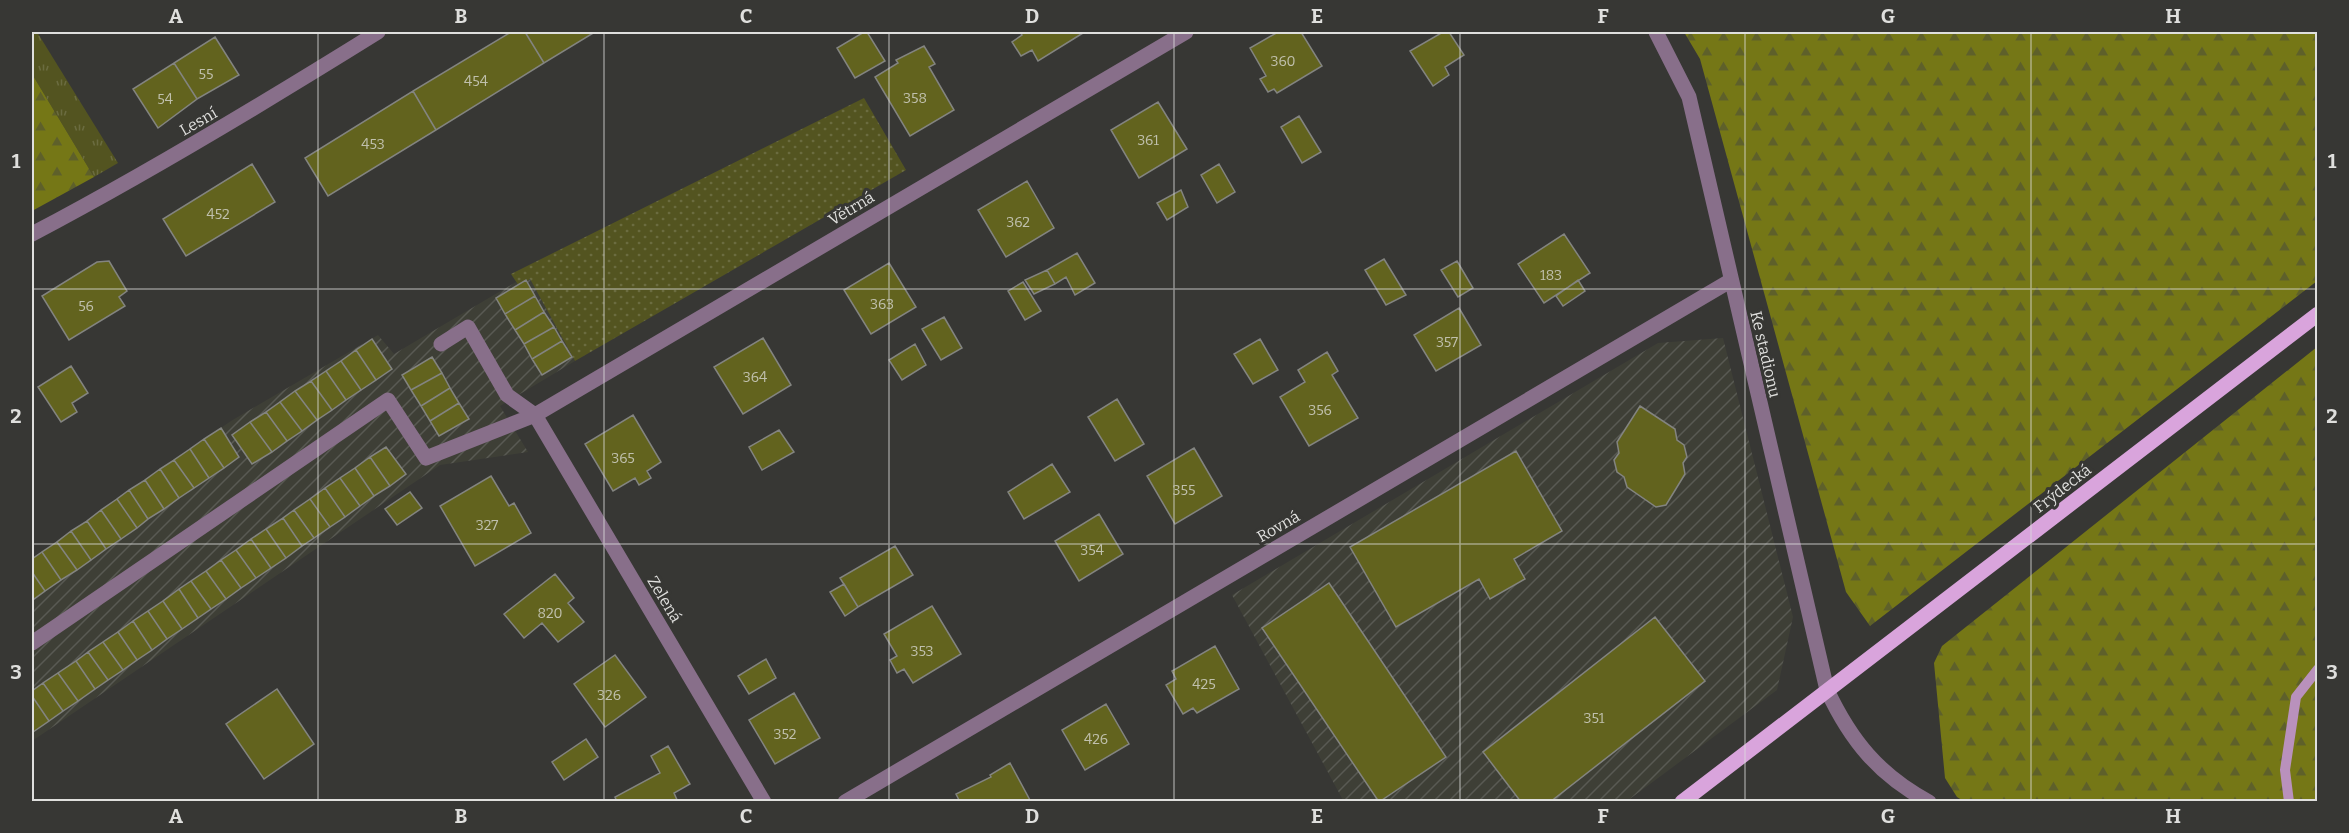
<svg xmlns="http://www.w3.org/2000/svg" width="2349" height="833" viewBox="0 0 2349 833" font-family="Bitter,serif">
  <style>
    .industrial { fill: url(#industrial-furrows) }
    .grass { fill: url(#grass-tufts) }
    .forest { fill: url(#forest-firs) }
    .park { fill: url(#park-dots) }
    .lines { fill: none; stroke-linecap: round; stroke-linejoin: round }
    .stream { stroke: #b991bc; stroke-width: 10 }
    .building { fill: #62631e; stroke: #838480; stroke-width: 1.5 }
    .minor { stroke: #886f8a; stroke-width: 15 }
    .major { stroke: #d9a4dc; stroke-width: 15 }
    .grid { fill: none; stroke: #dfdfdd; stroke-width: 1.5; stroke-opacity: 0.55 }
    .labels { text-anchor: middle; stroke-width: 6; stroke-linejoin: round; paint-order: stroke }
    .number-label { font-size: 14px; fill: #c0c0ad }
    .street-label { font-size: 16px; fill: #dfdfdd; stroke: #373734 }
    .neatline { fill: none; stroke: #dfdfdd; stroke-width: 2 }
    .grid-label { font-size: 20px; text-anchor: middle; font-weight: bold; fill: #dfdfdd }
  </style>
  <defs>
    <pattern id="industrial-furrows" width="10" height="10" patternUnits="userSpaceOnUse" patternTransform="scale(1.5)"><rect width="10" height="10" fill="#3e3f36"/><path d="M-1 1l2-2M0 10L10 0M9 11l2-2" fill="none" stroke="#595a53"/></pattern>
    <pattern id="grass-tufts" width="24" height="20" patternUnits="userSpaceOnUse" patternTransform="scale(1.5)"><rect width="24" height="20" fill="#535420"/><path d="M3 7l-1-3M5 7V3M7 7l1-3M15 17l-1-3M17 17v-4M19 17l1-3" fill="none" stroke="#6b6c40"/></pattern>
    <pattern id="forest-firs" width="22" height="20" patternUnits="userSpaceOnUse" patternTransform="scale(1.5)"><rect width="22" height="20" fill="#757716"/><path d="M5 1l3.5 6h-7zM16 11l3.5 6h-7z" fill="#5e602a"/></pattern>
    <pattern id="park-dots" width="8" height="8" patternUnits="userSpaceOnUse" patternTransform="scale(1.5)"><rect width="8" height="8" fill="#535420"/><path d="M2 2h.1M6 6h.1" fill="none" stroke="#6b6c40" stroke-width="1.8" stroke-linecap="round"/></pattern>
  </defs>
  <rect width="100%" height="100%" fill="#373734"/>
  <!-- industrial -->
  <path class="industrial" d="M530,279L575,361L500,406L528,452L440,465L32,741V558L231,421L378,335L394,354L516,282L519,285Z
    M1723,338L1793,617L1777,690L1627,801L1344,802L1232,595L1658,343Z"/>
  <!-- grass -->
  <path class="grass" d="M32,32H37L118,163L94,177L32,74Z"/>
  <!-- forest -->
  <path class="forest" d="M1684,32H2317V281L1870,626L1846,592L1700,59Z
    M32,74L94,177L32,211Z
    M2317,347V801L1965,802L1957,797L1945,778L1934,663L1942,646Z"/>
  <!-- park -->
  <path class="park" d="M864,98L906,170L575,361L530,279L519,286L511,274Z"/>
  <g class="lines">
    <!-- stream -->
    <path class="stream" d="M2289,802L2285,770L2296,697L2318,669"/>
  </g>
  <!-- building -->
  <path class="building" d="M511,32H525L544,63L436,130L413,91Z
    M525,32H595L544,63Z
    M864,32H867L885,61L855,78L837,48Z
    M1020,32H1082L1083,33L1038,61L1032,50L1021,56L1012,42L1022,35Z
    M1278,32H1301L1322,66L1277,93L1274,89L1268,92L1260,79L1266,76L1250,48Z
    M1443,32H1449L1464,55L1445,67L1449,75L1433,86L1410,51Z
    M215,37L239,75L197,99L174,63Z
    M924,46L935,64L929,67L954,110L910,136L875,77L898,63L896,60Z
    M174,63L197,99L158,128L133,89Z
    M413,91L436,130L328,196L305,158Z
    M1158,102L1187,149L1139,178L1111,130Z
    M1299,116L1321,152L1302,163L1281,127Z
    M252,164L275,202L186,256L163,219Z
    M1219,164L1235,192L1217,203L1201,175Z
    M1027,181L1054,228L1006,257L978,210Z
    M1181,190L1188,207L1167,220L1157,203Z
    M1564,234L1590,273L1544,303L1518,264Z
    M1077,253L1095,283L1075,295L1066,277L1055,284L1047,270Z
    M1384,259L1406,295L1386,305L1365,270Z
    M109,261L127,291L119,297L125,306L69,340L42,296L97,262Z
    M1457,261L1473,288L1458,297L1441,270Z
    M889,263L916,307L871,334L844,290Z
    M1047,270L1055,284L1034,294L1025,280Z
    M526,280L535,296L505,314L496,298Z
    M1578,280L1585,291L1563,306L1556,296Z
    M1023,282L1041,311L1025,320L1008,291Z
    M535,296L544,312L515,330L505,314Z
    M1459,308L1481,345L1436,371L1414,335Z
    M544,312L554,327L524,344L515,330Z
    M944,317L962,348L941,360L922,329Z
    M554,327L562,341L532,359L524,344Z
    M763,338L791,385L743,414L714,367Z
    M372,339L392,369L376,380L356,350Z
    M1260,339L1278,370L1253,384L1234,354Z
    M562,341L572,357L542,375L532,359Z
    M915,344L926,365L902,380L889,360Z
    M356,350L376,380L361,390L341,361Z
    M1327,352L1338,371L1332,375L1358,418L1309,446L1280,397L1305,382L1298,370Z
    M432,357L442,373L411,390L402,375Z
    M341,361L361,390L346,400L326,371Z
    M71,366L88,393L72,403L77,412L61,422L38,387Z
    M326,371L346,400L332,410L311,381Z
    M442,373L450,388L421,406L411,390Z
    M311,381L332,410L317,420L295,391Z
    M450,388L459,403L430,421L421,406Z
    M295,391L317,420L302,431L280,402Z
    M1117,399L1144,444L1115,461L1088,417Z
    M280,402L302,431L287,441L266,412Z
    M459,403L469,419L439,436L430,421Z
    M1640,406L1675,429L1677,440L1684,445L1687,457L1683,463L1685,474L1666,505L1656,507L1627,487L1624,477L1617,472L1614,460L1619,453L1617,442Z
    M266,412L287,441L272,452L250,422Z
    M633,415L661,462L647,471L651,478L639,485L635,478L613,491L585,444Z
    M250,422L272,452L252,464L232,435Z
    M221,428L239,457L224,468L204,439Z
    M779,430L794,452L762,470L749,447Z
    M204,439L224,468L209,478L190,449Z
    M386,447L406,474L390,486L370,457Z
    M1194,448L1222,496L1175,524L1147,476Z
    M190,449L209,478L194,488L174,460Z
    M1516,451L1562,531L1514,559L1525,579L1490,599L1479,579L1396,627L1350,547Z
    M370,457L390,486L374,496L355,468Z
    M174,460L194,488L179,498L160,469Z
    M1052,464L1070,492L1024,519L1008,492Z
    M355,468L374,496L360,506L340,478Z
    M160,469L179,498L164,509L145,480Z
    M491,476L509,506L514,503L531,533L475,566L440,506Z
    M340,478L360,506L345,517L325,488Z
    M145,480L164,509L148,519L129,490Z
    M325,488L345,517L330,527L310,499Z
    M129,490L148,519L137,528L117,499Z
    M410,492L422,508L397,525L385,509Z
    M117,499L137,528L121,539L101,510Z
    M310,499L330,527L314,538L294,510Z
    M101,510L121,539L106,549L87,521Z
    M294,510L314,538L302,546L283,518Z
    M1099,514L1123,554L1079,581L1055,541Z
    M283,518L302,546L286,558L266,529Z
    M87,521L106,549L91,560L71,531Z
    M266,529L286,558L271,568L251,539Z
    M71,531L91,560L77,570L57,542Z
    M251,539L271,568L256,578L236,550Z
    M57,542L77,570L61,580L42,552Z
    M895,546L913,575L858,607L840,578Z
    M236,550L256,578L241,588L221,560Z
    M42,552L61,580L45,591L32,572V559Z
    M221,560L241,588L226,599L206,571Z
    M206,571L226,599L211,609L191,581Z
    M32,572L45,591L34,599L32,595Z
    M555,574L574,598L568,603L584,622L558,642L542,623L524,638L504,614Z
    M191,581L211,609L198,618L179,589Z
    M1329,583L1446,757L1379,802L1262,628Z
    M844,584L858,607L845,616L830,592Z
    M179,589L198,618L182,629L163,601Z
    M163,601L182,629L167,639L148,611Z
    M932,606L961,654L913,683L904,669L897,673L890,660L897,656L884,634Z
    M148,611L167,639L152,650L133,621Z
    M1655,617L1705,681L1550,802H1521L1483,752Z
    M133,621L152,650L137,660L118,632Z
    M118,632L137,660L123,670L103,642Z
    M103,642L123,670L108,680L88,652Z
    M1215,646L1239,689L1197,713L1193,708L1183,714L1166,685L1176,679L1172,671Z
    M88,652L108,680L95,689L76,661Z
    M615,655L646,697L605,727L574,684Z
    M766,659L776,678L749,694L738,676Z
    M76,661L95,689L78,701L58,673Z
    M58,673L78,701L63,711L43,683Z
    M43,683L63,711L49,721L32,696V691Z
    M277,689L314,744L264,779L226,724Z
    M794,693L820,738L775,764L749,720Z
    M32,696L49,721L33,732L32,730Z
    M1106,704L1129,744L1085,770L1062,730Z
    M586,739L598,757L564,780L552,762Z
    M668,746L690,784L674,793L678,802H617L615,797L660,773L651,756Z
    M1010,763L1031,802H960L956,794L991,777L990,775Z"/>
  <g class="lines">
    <!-- minor -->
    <path class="minor" d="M1656,32L1689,97L1827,690C1851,741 1879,775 1929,802
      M32,234C150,172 264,103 378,32
      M441,344L468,327L507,395L535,415L764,802
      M32,643L388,400L426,458L535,415L1186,32
      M845,802L1730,281"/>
    <!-- major -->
    <path class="major" d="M1682,802L2318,314"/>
  </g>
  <!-- grid -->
  <path class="grid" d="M318,32V802M604,32V802M889,32V802M1174,32V802M1460,32V802M1745,32V802M2031,32V802M32,289H2318M32,544H2318"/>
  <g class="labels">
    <!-- number labels -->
    <g class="number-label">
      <text x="1283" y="66">360</text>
      <text x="206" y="79">55</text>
      <text x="476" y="86">454</text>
      <text x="915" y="103">358</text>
      <text x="165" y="104">54</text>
      <text x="1148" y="145">361</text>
      <text x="373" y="149">453</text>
      <text x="218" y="219">452</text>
      <text x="1018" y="227">362</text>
      <text x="1551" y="280">183</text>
      <text x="882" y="309">363</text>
      <text x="86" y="311">56</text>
      <text x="1447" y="347">357</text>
      <text x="755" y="382">364</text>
      <text x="1320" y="415">356</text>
      <text x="623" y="463">365</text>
      <text x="1184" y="495">355</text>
      <text x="487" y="530">327</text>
      <text x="1092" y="555">354</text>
      <text x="550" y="618">820</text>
      <text x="922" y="656">353</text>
      <text x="1204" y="689">425</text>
      <text x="609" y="700">326</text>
      <text x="1594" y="723">351</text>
      <text x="785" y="739">352</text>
      <text x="1096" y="744">426</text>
    </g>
    <!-- street labels -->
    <g class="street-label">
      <text transform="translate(198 121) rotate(-30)" y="6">Lesní</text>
      <text transform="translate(851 208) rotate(-31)" y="6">Větrná</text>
      <text transform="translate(1766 354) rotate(77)" y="6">Ke stadionu</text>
      <text transform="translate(2062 488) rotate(-38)" y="6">Frýdecká</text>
      <text transform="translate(1278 526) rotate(-30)" y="6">Rovná</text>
      <text transform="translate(665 599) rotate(59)" y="6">Zelená</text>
    </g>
  </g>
  <!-- border -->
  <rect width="2349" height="833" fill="none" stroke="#373734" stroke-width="66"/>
  <rect x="33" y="33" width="2283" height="767" class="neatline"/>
  <g class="grid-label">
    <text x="176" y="23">A</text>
    <text x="461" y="23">B</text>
    <text x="746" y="23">C</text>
    <text x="1032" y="23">D</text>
    <text x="1317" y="23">E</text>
    <text x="1603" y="23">F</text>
    <text x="1888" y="23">G</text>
    <text x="2173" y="23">H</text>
    <text x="16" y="168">1</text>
    <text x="2332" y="168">1</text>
    <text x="16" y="423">2</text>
    <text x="2332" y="423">2</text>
    <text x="16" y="679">3</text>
    <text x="2332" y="679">3</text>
    <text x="176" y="823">A</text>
    <text x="461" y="823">B</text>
    <text x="746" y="823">C</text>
    <text x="1032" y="823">D</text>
    <text x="1317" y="823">E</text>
    <text x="1603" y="823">F</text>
    <text x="1888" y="823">G</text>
    <text x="2173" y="823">H</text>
  </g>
</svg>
